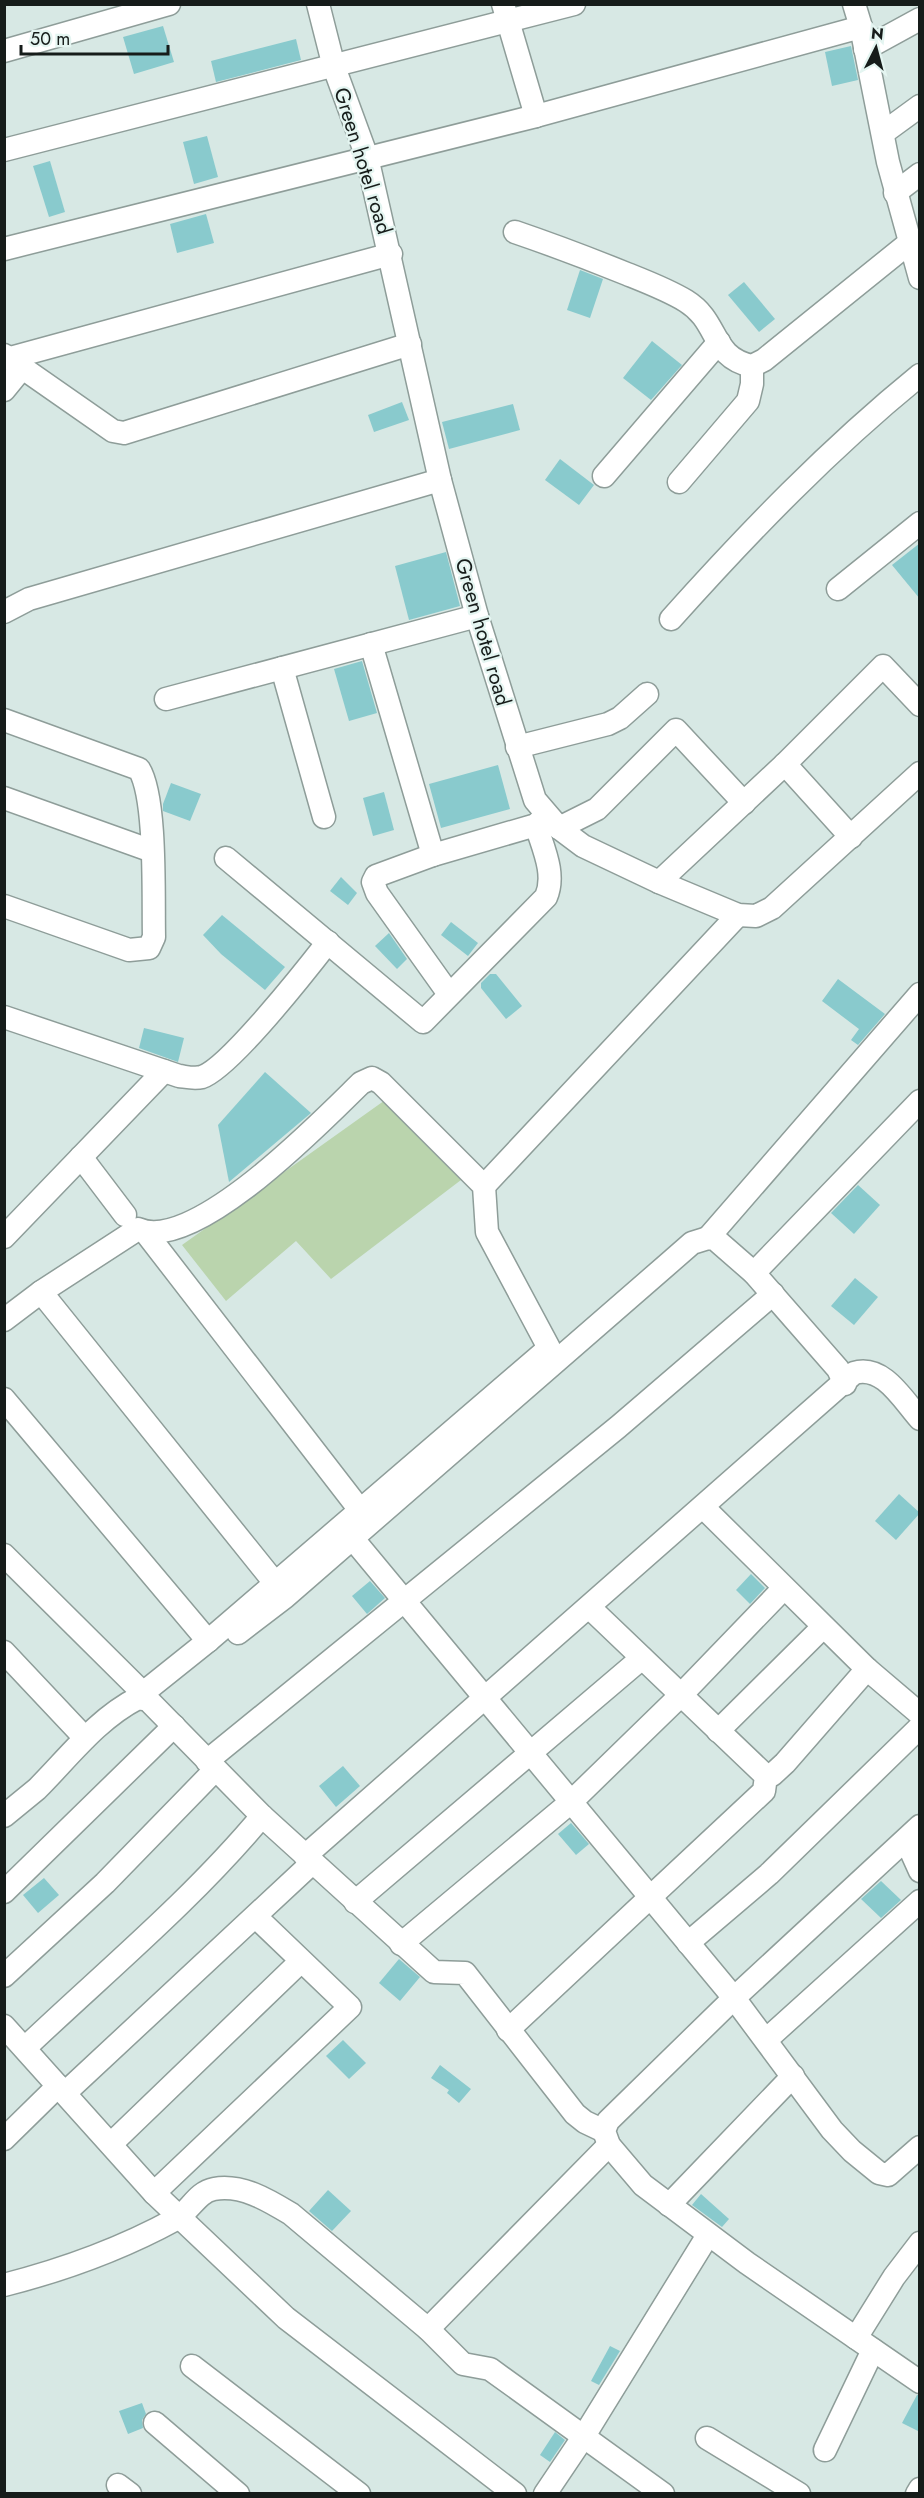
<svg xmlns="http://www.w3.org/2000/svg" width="924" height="2498" viewBox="0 0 924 2498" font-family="Jost,sans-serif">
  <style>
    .green { fill: #bad4ad }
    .building { fill: #89cacd }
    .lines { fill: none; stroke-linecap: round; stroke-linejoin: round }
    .street-casing { stroke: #8e9d99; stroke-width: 25 }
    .street { stroke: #fff; stroke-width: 22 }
    .labels { text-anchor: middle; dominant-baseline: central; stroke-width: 4.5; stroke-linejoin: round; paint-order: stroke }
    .street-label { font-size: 21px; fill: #161c1a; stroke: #e4f5f1 }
  </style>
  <rect width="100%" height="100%" fill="#d7e8e4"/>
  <!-- green -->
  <polygon class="green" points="388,1098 411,1130 461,1180 331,1279 296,1241 226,1301 182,1245"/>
  <!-- building -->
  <g class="building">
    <polygon points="163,26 174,62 134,74 123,37"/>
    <polygon points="296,39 301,60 216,82 211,61"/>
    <polygon points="851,46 858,80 832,86 825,52"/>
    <polygon points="207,136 218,177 194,184 183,142"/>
    <polygon points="50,161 65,212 49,217 33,166"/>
    <polygon points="206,214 214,243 177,253 170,224"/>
    <polygon points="580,270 603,279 590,318 567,310"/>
    <polygon points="744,282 775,319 759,332 728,295"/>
    <polygon points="652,341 682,365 651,400 623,378"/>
    <polygon points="402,402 409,420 374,432 368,415"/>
    <polygon points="513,404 520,430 449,449 442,422"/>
    <polygon points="560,459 594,485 579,505 545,480"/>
    <polygon points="920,543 920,599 892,565"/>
    <polygon points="446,552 460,606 409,620 395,566"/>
    <polygon points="362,661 377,713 349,721 334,669"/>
    <polygon points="498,765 510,809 441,828 429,784"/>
    <polygon points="171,783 201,794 190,821 163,811 163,804"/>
    <polygon points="384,792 394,830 373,836 363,798"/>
    <polygon points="341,877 357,893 348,905 330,891"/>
    <polygon points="222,915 285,967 265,990 221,954 203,935"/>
    <polygon points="451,922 478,943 468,956 441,935"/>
    <polygon points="389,933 407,959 397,969 375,946"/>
    <polygon points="490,974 496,974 522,1006 506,1019 481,988 481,983"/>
    <polygon points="838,979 885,1014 858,1045 851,1040 859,1029 822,1001"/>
    <polygon points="144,1028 184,1038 178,1062 139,1048"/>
    <polygon points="265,1072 311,1113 229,1182 218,1125"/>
    <polygon points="858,1185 880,1205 854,1234 831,1213"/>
    <polygon points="855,1278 878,1297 854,1325 831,1306"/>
    <polygon points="899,1494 920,1513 896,1540 875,1521"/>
    <polygon points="751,1574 765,1588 750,1604 736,1590"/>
    <polygon points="370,1581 385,1598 367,1614 352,1596"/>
    <polygon points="343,1766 360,1786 336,1807 319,1786"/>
    <polygon points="571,1823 589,1844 576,1855 558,1834"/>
    <polygon points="44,1878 59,1895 38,1913 23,1895"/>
    <polygon points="881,1881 901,1900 881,1918 861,1899"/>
    <polygon points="399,1959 420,1977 400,2001 379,1983"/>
    <polygon points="343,2040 366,2063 349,2079 326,2056"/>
    <polygon points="440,2065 471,2089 459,2103 447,2093 449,2090 431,2078"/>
    <polygon points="328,2190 351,2211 332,2231 309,2211"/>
    <polygon points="701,2194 729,2219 722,2227 692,2205"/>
    <polygon points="610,2346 620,2351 599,2385 591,2381"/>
    <polygon points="917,2395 920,2395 920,2432 902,2423"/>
    <polygon points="142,2403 146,2414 142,2420 143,2428 128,2434 119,2411"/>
    <polygon points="555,2432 565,2440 550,2462 540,2455"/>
  </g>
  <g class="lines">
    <defs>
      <g id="street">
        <polyline points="318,4 334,67 367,157 440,480 477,616 535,800 559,828 583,846 659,882 738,915 756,916 772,908 920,773"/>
        <polyline points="503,4 536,116"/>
        <polyline points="854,4 861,27 888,162 920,278"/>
        <polyline points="865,49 920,19"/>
        <polyline points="4,51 169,4"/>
        <polyline points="883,133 920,106"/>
        <polyline points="4,150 574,4"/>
        <polyline points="895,193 920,174"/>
        <path d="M515 232C553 245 590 259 627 274 647 282 668 290 686 301 720 322 710 357 752 366L764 360 909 243"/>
        <polyline points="4,249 536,116 861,27"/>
        <polyline points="4,355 113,431 124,433 410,344"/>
        <polyline points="10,358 391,254"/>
        <polyline points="4,390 22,368"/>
        <polyline points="604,476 719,342"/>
        <polyline points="679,482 748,401 752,384 752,366"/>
        <polyline points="838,589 920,523"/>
        <polyline points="4,612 29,599 440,480"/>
        <path d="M671 619C749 532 829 449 920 375"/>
        <polyline points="371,644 433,855"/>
        <polyline points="282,668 324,817"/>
        <polyline points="166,699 477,616"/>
        <path d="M4 720 139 769C157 798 153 900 154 937L149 948 129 950 4 906"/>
        <polyline points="517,747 608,724 620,718 647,694"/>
        <polyline points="785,764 851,837"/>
        <polyline points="4,798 152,851"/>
        <polyline points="559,828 597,809 676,730 744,803"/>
        <path d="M226 858 423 1022 546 897C556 874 543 848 536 825"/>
        <polyline points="659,882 785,764 883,666 920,705"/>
        <polyline points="449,994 377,893 373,882 376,876 433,855 536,825 546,815"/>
        <path d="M4 1017 179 1076C187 1077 194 1079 202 1077 229 1068 307 969 328 942"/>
        <polyline points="81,1157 125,1215"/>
        <polyline points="484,1186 738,915"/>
        <polyline points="146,1233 360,1510"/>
        <polyline points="4,1237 164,1071"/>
        <polyline points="708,1238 920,994"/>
        <polyline points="754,1273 920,1101"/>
        <polyline points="41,1292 275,1583"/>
        <path d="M4 1320 41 1292 138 1229C194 1254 322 1121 361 1083L372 1078 381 1083 484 1186 487 1232 549 1348 208 1641 143 1693 4 1555"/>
        <polyline points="4,1399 208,1641"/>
        <polyline points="703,1507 867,1669 920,1714"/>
        <polyline points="353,1539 734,1998 832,2130 852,2151 879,2173 888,2175 920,2147"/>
        <polyline points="238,1633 285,1597 668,1264 692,1243 708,1238 715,1239 754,1273 838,1369 845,1384"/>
        <polyline points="4,1652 85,1738"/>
        <polyline points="718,1731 823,1627"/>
        <polyline points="207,1761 618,1427 773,1294"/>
        <polyline points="766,1776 772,1775 785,1763 867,1669"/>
        <path d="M4 1816C15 1807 26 1798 37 1789 69 1757 97 1719 138 1698L148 1700 262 1816 434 1972 465 1973 575 2114 585 2122 604 2131"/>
        <polyline points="920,1826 734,1998 608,2121 604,2131 609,2145 643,2185 747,2263 920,2382"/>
        <polyline points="906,1840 920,1871"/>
        <path d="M305 1856 854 1373C883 1364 903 1400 920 1419"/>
        <polyline points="4,1892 174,1726"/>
        <polyline points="355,1902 642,1658"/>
        <polyline points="688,1943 769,1874 920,1727"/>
        <polyline points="401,1944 571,1802 681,1695 783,1589"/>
        <polyline points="4,1976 105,1883 215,1770"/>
        <polyline points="4,2026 154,2193 286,2318 515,2494"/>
        <polyline points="508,2030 764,1791 766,1776 589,1607"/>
        <polyline points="766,2040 920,1901"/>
        <path d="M25 2048C105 1972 191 1901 262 1816"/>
        <polyline points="65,2093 312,1863"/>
        <polyline points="4,2139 58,2086"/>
        <polyline points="111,2144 300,1962"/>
        <polyline points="154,2193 350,2007 256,1917"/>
        <polyline points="669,2205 793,2076"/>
        <path d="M4 2285C63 2270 123 2248 176 2219 190 2211 197 2192 214 2189 242 2184 268 2200 291 2214L428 2329 463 2364 490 2369 663 2494"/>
        <polyline points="428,2329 609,2145"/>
        <polyline points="856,2338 894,2277 920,2243"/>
        <polyline points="192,2366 359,2494"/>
        <polyline points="155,2423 238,2494"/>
        <polyline points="707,2438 799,2494"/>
        <polyline points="825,2450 873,2350"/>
        <polyline points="118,2485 130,2494"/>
        <polyline points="545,2494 584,2436 708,2235"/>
        <polyline points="917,2494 920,2489"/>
      </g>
    </defs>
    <!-- street casing -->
    <use href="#street" class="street-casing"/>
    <!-- street -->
    <use href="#street" class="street"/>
  </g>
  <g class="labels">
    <!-- street labels -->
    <g class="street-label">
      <text transform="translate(363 161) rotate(73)">Green hotel road</text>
      <text transform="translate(483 632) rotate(74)">Green hotel road</text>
    </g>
  </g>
  <!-- border -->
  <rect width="924" height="2498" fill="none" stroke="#161c1a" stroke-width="12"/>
  <!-- north arrow -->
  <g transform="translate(876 48) rotate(6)" stroke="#e4f5f1" stroke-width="4.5" paint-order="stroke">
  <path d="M0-4.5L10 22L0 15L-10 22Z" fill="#161c1a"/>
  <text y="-9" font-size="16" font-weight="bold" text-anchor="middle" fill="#161c1a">N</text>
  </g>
  <!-- scale -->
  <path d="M21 45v9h147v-9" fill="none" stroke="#161c1a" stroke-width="3"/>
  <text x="30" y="45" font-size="18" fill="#161c1a" stroke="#e4f5f1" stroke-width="4.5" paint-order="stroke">50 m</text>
</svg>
